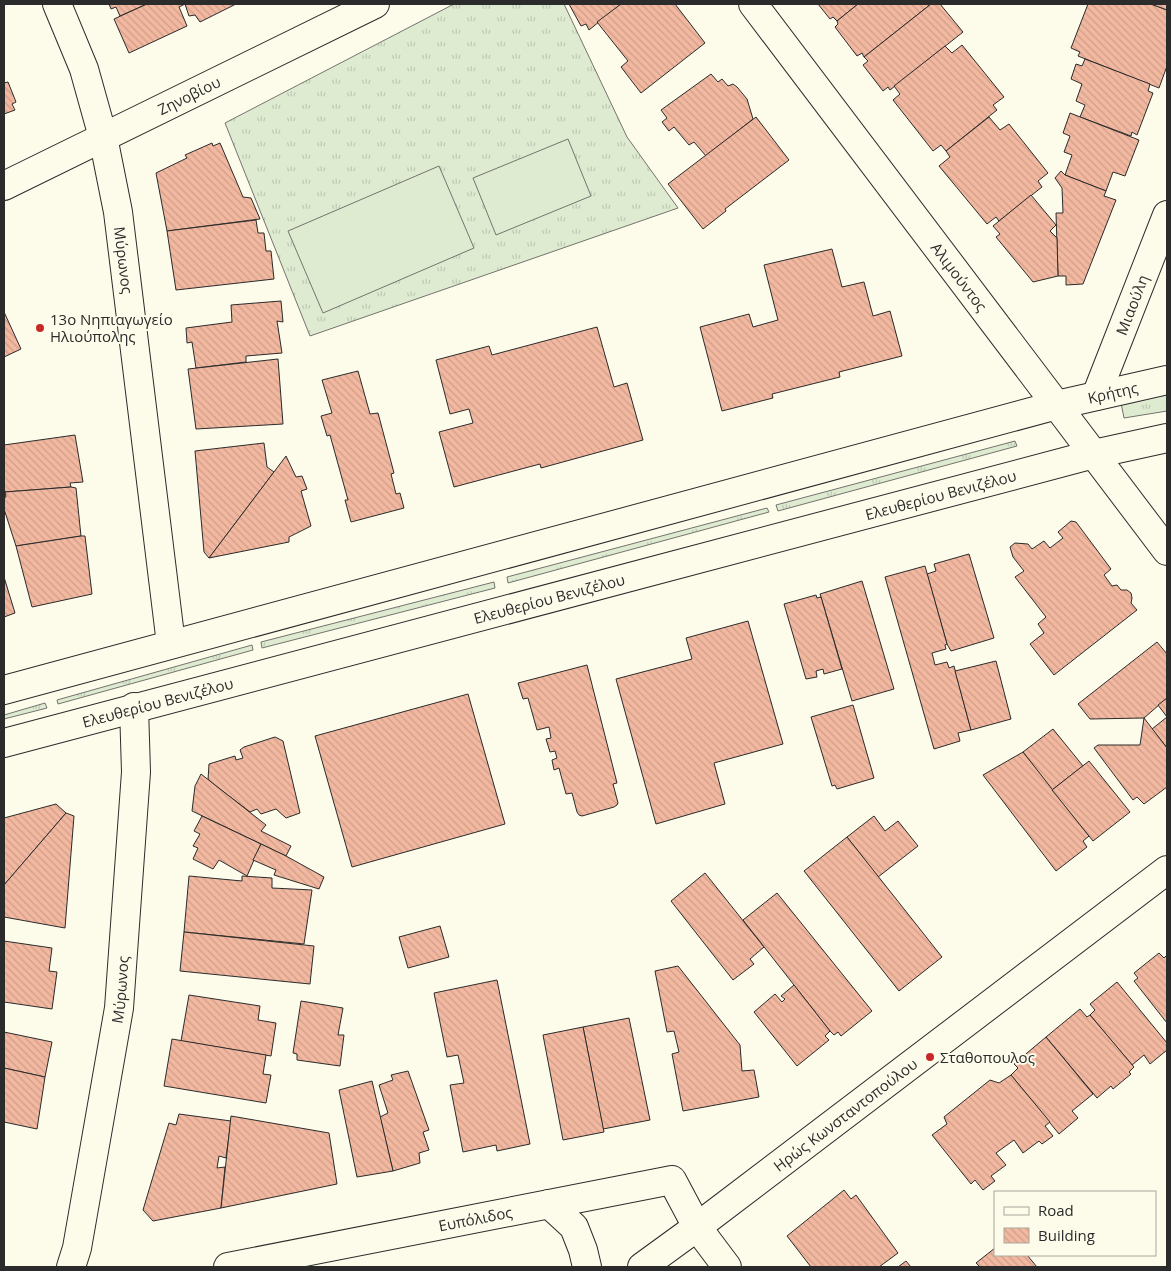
<svg xmlns="http://www.w3.org/2000/svg" width="1171" height="1271" viewBox="0 0 1171 1271" font-family="'Open Sans',sans-serif">
  <style>
    .grass { fill: url(#grass-tufts); stroke: #74746e }
    .garden { fill: #deebd1; stroke: #74746e }
    .building { fill: url(#building-back-hatch); stroke: #2b2b2b }
    .lines { fill: none; stroke-linecap: round; stroke-linejoin: round }
    .minor-casing { stroke: #2b2b2b; stroke-width: 30 }
    .minor { stroke: #fdfbea; stroke-width: 28 }
    .poi-dot { fill: #c62828; stroke: #fdfbea; stroke-width: 2 }
    .labels { text-anchor: middle; dominant-baseline: central; stroke-width: 4; stroke-linejoin: round; paint-order: stroke }
    .street-label { font-size: 15px; fill: #2b2b2b; stroke: #fdfbea }
    .poi-label { font-size: 15px; fill: #2b2b2b; stroke: #fdfbea; text-anchor: start }
  </style>
  <defs>
    <pattern id="grass-tufts" width="24" height="20" patternUnits="userSpaceOnUse" patternTransform="scale(1.25)"><rect width="24" height="20" fill="#deebd1"/><path d="M3 7l-1-3M5 7V3M7 7l1-3M15 17l-1-3M17 17v-4M19 17l1-3" fill="none" stroke="#bfcab4"/></pattern>
    <pattern id="building-back-hatch" width="6" height="6" patternUnits="userSpaceOnUse" patternTransform="scale(1.25)"><rect width="6" height="6" fill="#f2b8a0"/><path d="M-1 5l2 2M0 0l6 6M5-1l2 2" fill="none" stroke="#d09e8a"/></pattern>
  </defs>
  <rect width="100%" height="100%" fill="#fdfbea"/>
  <!-- grass -->
  <g class="grass">
    <polygon points="454,4 564,4 627,137 678,208 310,336 225,123"/>
    <polygon points="1167,394 1167,411 1124,418 1121,403"/>
    <polygon points="1015,441 1017,446 778,511 776,505"/>
    <polygon points="767,508 769,512 508,583 507,577"/>
    <polygon points="494,582 495,588 262,648 261,642"/>
    <polygon points="252,645 253,650 58,704 57,700"/>
    <polygon points="45,703 47,708 4,719 4,715"/>
  </g>
  <!-- garden -->
  <g class="garden">
    <polygon points="568,139 591,196 496,235 473,178"/>
    <polygon points="439,166 474,248 323,313 288,231"/>
  </g>
  <!-- building -->
  <g class="building">
    <polygon points="109,4 147,4 120,16 116,7 111,9"/>
    <polygon points="147,4 185,4 179,7 187,26 129,53 114,19"/>
    <polygon points="185,4 236,4 200,22 195,15 189,16"/>
    <polygon points="569,4 621,4 589,30 586,24 581,26"/>
    <polygon points="621,4 675,4 705,43 641,93 621,67 628,61 597,22"/>
    <polygon points="818,4 858,4 837,21 833,17 830,19"/>
    <polygon points="858,4 931,4 864,57 862,53 857,56 835,27 838,24 837,21"/>
    <polygon points="931,4 940,4 963,32 890,90 888,87 883,91 863,65 868,61 864,57"/>
    <polygon points="1088,4 1151,4 1167,10 1167,66 1159,88 1078,56 1080,52 1071,48"/>
    <polygon points="1151,4 1167,4 1167,10"/>
    <polygon points="962,45 1004,97 993,105 997,110 946,151 941,145 933,151 893,100 900,94 894,86 945,46 952,53"/>
    <polygon points="1085,59 1150,84 1148,91 1153,93 1137,135 1132,132 1131,136 1080,117 1085,105 1076,101 1082,84 1071,79 1076,64 1082,66"/>
    <polygon points="711,74 718,82 722,79 728,86 733,84 737,87 747,99 753,119 706,156 694,142 689,145 674,127 669,131 662,122 667,118 661,110"/>
    <polygon points="8,82 16,102 12,104 15,110 4,114 4,83"/>
    <polygon points="1070,113 1139,140 1125,176 1113,172 1106,191 1065,175 1072,155 1064,152 1070,136 1063,133"/>
    <polygon points="756,117 789,160 725,209 726,211 703,229 668,184"/>
    <polygon points="989,117 1000,130 1009,124 1048,173 1038,181 1042,187 999,221 996,217 987,224 939,166 950,157 946,151"/>
    <polygon points="212,143 213,146 220,143 243,197 251,198 260,219 167,231 156,173 187,158 185,155"/>
    <polygon points="1061,171 1065,175 1106,191 1104,196 1116,200 1083,284 1066,285 1066,276 1058,276 1056,213 1063,213 1062,188 1055,178"/>
    <polygon points="1031,195 1056,225 1050,231 1057,238 1058,276 1033,282 996,237 1000,234 993,226"/>
    <polygon points="256,220 258,233 264,233 266,251 271,251 274,279 176,290 167,231"/>
    <polygon points="832,249 842,287 864,282 873,316 890,311 902,356 839,372 840,377 772,394 773,398 722,411 700,327 749,314 753,327 778,320 764,265"/>
    <polygon points="281,301 283,322 277,321 282,353 246,356 246,362 196,368 192,342 187,343 186,328 232,322 231,305"/>
    <polygon points="4,312 21,349 4,357"/>
    <polygon points="597,327 614,387 627,383 643,440 541,468 540,464 454,487 439,432 473,423 469,409 450,414 436,360 489,346 492,355"/>
    <polygon points="278,359 283,424 196,429 188,369"/>
    <polygon points="358,371 370,414 378,413 394,473 391,474 396,494 400,493 404,508 351,522 345,500 348,500 330,435 327,436 321,416 332,413 322,380"/>
    <polygon points="75,435 83,482 70,483 71,487 5,492 4,488 4,445"/>
    <polygon points="264,443 267,467 274,472 209,558 204,552 195,451"/>
    <polygon points="286,456 296,477 302,476 307,489 301,491 311,526 289,537 289,542 209,558"/>
    <polygon points="71,487 76,488 81,536 16,546 4,509 4,498 6,497 5,492"/>
    <polygon points="1071,521 1076,522 1111,569 1104,575 1112,586 1117,585 1121,590 1127,590 1131,593 1132,598 1131,603 1137,610 1054,675 1030,644 1044,633 1038,624 1046,617 1015,577 1024,571 1013,557 1010,547 1015,543 1028,544 1032,549 1044,541 1050,548 1063,538 1058,532"/>
    <polygon points="81,536 85,536 92,594 32,607 16,546"/>
    <polygon points="969,554 994,638 951,651 947,644 927,574 936,571 934,564"/>
    <polygon points="925,566 947,644 945,645 946,649 932,653 935,665 947,662 949,668 954,666 971,730 958,733 960,741 934,749 885,577"/>
    <polygon points="4,577 15,613 4,617"/>
    <polygon points="862,581 894,689 852,701 820,594"/>
    <polygon points="816,595 817,598 821,597 842,669 824,674 823,669 816,671 817,677 806,679 784,604"/>
    <polygon points="748,621 783,744 714,763 725,804 656,824 616,679 692,659 686,638"/>
    <polygon points="1157,642 1167,654 1167,698 1144,718 1090,719 1078,704"/>
    <polygon points="996,661 1011,719 971,730 955,671"/>
    <polygon points="587,665 617,783 613,784 618,803 617,805 614,807 582,816 579,815 577,812 572,793 566,794 559,768 554,770 552,760 557,758 555,751 550,752 546,739 551,738 549,727 537,730 528,698 523,699 518,683"/>
    <polygon points="468,694 505,824 352,867 315,736"/>
    <polygon points="1167,698 1167,748 1152,729 1167,717 1158,705"/>
    <polygon points="853,705 874,778 837,789 835,785 832,786 811,717"/>
    <polygon points="1144,718 1167,748 1167,787 1144,804 1137,797 1133,800 1094,748 1098,745 1140,745"/>
    <polygon points="1053,729 1083,766 1052,790 1023,752"/>
    <polygon points="275,737 283,741 300,813 286,818 276,809 261,814 257,809 250,812 208,780 209,764 235,756 236,760 243,758 240,750 244,747"/>
    <polygon points="1023,752 1089,836 1083,841 1087,847 1056,871 983,775"/>
    <polygon points="1089,761 1130,812 1093,841 1052,790"/>
    <polygon points="201,774 266,825 261,831 291,846 286,856 192,811 195,786"/>
    <polygon points="56,804 66,813 4,885 4,818"/>
    <polygon points="66,813 74,816 65,928 4,917 4,885"/>
    <polygon points="202,816 261,844 247,876 219,860 213,869 193,859 198,848 193,846 200,834 194,831"/>
    <polygon points="874,816 885,831 898,821 918,846 878,877 847,837"/>
    <polygon points="847,837 942,957 899,991 804,871"/>
    <polygon points="261,844 286,856 324,877 319,889 274,875 276,870 253,860"/>
    <polygon points="705,873 764,947 750,959 754,964 733,980 671,901"/>
    <polygon points="189,876 242,881 242,876 272,878 272,888 312,890 304,944 184,932"/>
    <polygon points="777,893 872,1011 841,1036 838,1032 834,1035 830,1031 743,920"/>
    <polygon points="440,926 449,957 408,968 399,937"/>
    <polygon points="184,932 314,946 310,984 180,971"/>
    <polygon points="4,941 52,948 49,971 57,972 52,1009 4,1002"/>
    <polygon points="1159,953 1164,958 1167,955 1167,1023 1134,981 1138,978 1134,973"/>
    <polygon points="678,966 740,1045 742,1071 754,1070 759,1097 683,1111 672,1054 679,1052 674,1031 667,1032 655,971"/>
    <polygon points="497,980 530,1144 497,1151 496,1145 463,1152 450,1085 464,1083 458,1055 447,1057 434,993"/>
    <polygon points="1117,982 1167,1043 1167,1050 1150,1064 1144,1055 1132,1065 1090,1015 1095,1010 1090,1004"/>
    <polygon points="794,985 830,1031 825,1036 829,1040 797,1066 754,1012 775,994 782,1002 785,999 781,996"/>
    <polygon points="189,995 260,1006 258,1020 276,1023 271,1056 181,1041"/>
    <polygon points="301,1001 343,1008 338,1035 344,1035 340,1066 297,1060 297,1054 293,1053"/>
    <polygon points="1080,1009 1087,1017 1090,1015 1134,1067 1129,1072 1131,1074 1113,1089 1111,1086 1097,1098 1046,1037"/>
    <polygon points="629,1018 650,1120 603,1129 583,1027"/>
    <polygon points="583,1027 604,1132 563,1140 543,1035"/>
    <polygon points="4,1032 52,1042 45,1077 4,1068"/>
    <polygon points="1046,1037 1093,1094 1072,1111 1078,1118 1059,1134 1011,1075 1018,1068 1014,1064"/>
    <polygon points="172,1039 266,1055 263,1074 271,1075 266,1103 164,1086"/>
    <polygon points="4,1068 45,1077 37,1129 4,1122"/>
    <polygon points="408,1071 429,1130 423,1132 429,1150 419,1153 420,1163 393,1171 380,1117 388,1113 379,1085 393,1080 391,1075"/>
    <polygon points="1011,1075 1050,1122 1045,1126 1053,1136 1042,1144 1039,1141 1023,1153 1014,1140 996,1153 1006,1165 991,1176 995,1181 983,1190 975,1180 971,1184 932,1135 947,1124 944,1117 990,1080 999,1083"/>
    <polygon points="372,1081 393,1171 357,1177 339,1090"/>
    <polygon points="179,1114 231,1121 226,1158 219,1156 217,1168 225,1167 221,1208 153,1221 143,1210 169,1123 176,1125"/>
    <polygon points="231,1116 329,1133 337,1184 221,1208"/>
    <polygon points="844,1190 851,1199 856,1195 898,1253 879,1267 811,1267 787,1236"/>
    <polygon points="995,1248 995,1255 1027,1255 1037,1267 980,1267 976,1263"/>
    <polygon points="906,1261 911,1267 898,1267"/>
  </g>
  <g class="lines">
    <defs>
      <g id="minor">
        <path id="s1" d="M57 4 84 69 103 137 118 212 171 644"/>
        <path id="s2" d="M753 4 1167 551"/>
        <path id="s3" d="M4 186 375 4"/>
        <path id="s4" d="M1096 396 1167 215"/>
        <path id="s5" d="M4 690 1057 405 1167 380"/>
        <path id="s6" d="M4 743 1094 454 1167 438"/>
        <polyline points="549,1204 574,1227 583,1250 587,1267"/>
        <path id="s7" d="M71 1267 77 1248 119 1008 136 772 134 707"/>
        <path id="s8" d="M228 1267 672 1180 697 1227 727 1267"/>
        <path id="s9" d="M642 1267 697 1227 1167 870"/>
      </g>
    </defs>
    <!-- minor casing -->
    <use href="#minor" class="minor-casing"/>
    <!-- minor -->
    <use href="#minor" class="minor"/>
  </g>
  <!-- markers -->
  <g class="poi-dot">
    <circle cx="40" cy="328" r="5"/>
    <circle cx="930" cy="1057" r="5"/>
  </g>
  <g class="labels">
    <!-- street labels -->
    <g class="street-label">
      <text stroke="none"><textPath href="#s3" startOffset="206">Ζηνοβίου</textPath></text>
      <text stroke="none"><textPath href="#s1" startOffset="266">Μύρωνος</textPath></text>
      <text stroke="none"><textPath href="#s2" startOffset="342">Αλιμούντος</textPath></text>
      <text stroke="none"><textPath href="#s4" startOffset="98">Μιαούλη</textPath></text>
      <text stroke="none"><textPath href="#s5" startOffset="1148">Κρήτης</textPath></text>
      <text stroke="none"><textPath href="#s6" startOffset="969">Ελευθερίου Βενιζέλου</textPath></text>
      <text stroke="none"><textPath href="#s6" startOffset="564">Ελευθερίου Βενιζέλου</textPath></text>
      <text stroke="none"><textPath href="#s6" startOffset="159">Ελευθερίου Βενιζέλου</textPath></text>
      <text stroke="none"><textPath href="#s7" startOffset="282">Μύρωνος</textPath></text>
      <text stroke="none"><textPath href="#s9" startOffset="254">Ηρώς Κωνσταντοπούλου</textPath></text>
      <text stroke="none"><textPath href="#s8" startOffset="252">Ευπόλιδος</textPath></text>
    </g>
    <!-- poi labels -->
    <g class="poi-label">
      <text x="50" y="319">13ο Νηπιαγωγείο<tspan x="50" dy="17">Ηλιούπολης</tspan></text>
      <text x="940" y="1057">Σταθοπουλος</text>
    </g>
  </g>
  <!-- border -->
  <rect width="1171" height="1271" fill="none" stroke="#2b2b2b" stroke-width="10"/>
  <!-- legend -->
  <rect x="994" y="1191" width="162" height="65" fill="#fdfbea" stroke="#a9a89e"/>
  <rect x="1004" y="1207" width="25" height="8" fill="#fdfbea" stroke="#a9a89e"/>
  <text x="1038" y="1216" font-size="15" fill="#2b2b2b">Road</text>
  <rect x="1004" y="1228" width="25" height="15" fill="url(#building-back-hatch)" stroke="#a9a89e"/>
  <text x="1038" y="1241" font-size="15" fill="#2b2b2b">Building</text>
</svg>
